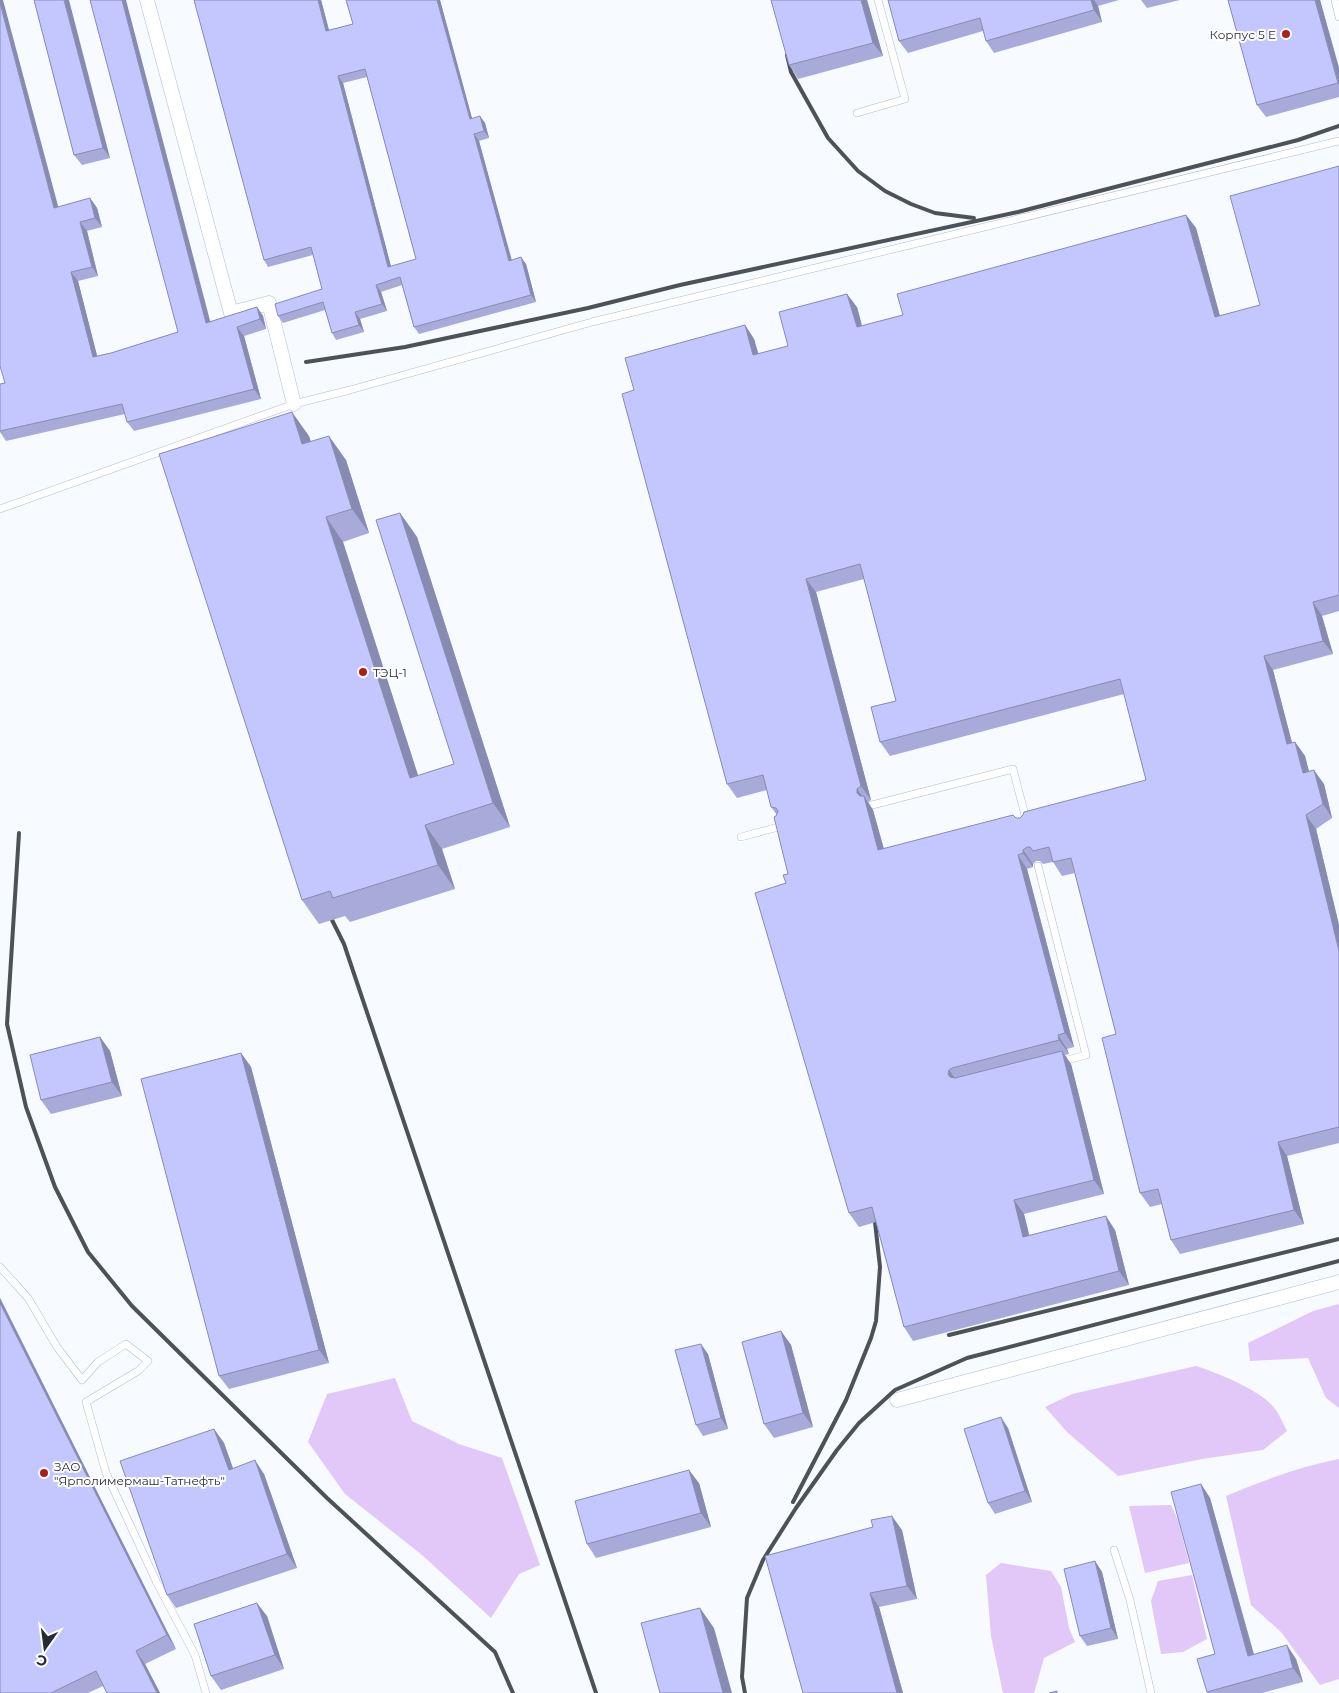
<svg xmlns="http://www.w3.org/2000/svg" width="1339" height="1693" viewBox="0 0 1339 1693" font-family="Montserrat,sans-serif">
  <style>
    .green { fill: #e1c8f8 }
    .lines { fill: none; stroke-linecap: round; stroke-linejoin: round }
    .service-casing { stroke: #aebdcf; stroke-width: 8 }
    .minor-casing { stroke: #aebdcf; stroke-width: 15 }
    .service { stroke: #fff; stroke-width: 7 }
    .minor { stroke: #fff; stroke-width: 14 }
    .rail { stroke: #4d5259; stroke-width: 4 }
    .wall { fill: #a8abda; fill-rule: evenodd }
    .shaded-wall { fill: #888bb1 }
    .building { fill: #c3c7fd; stroke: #888bb1; fill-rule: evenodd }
    .poi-dot { fill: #ae1d17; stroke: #fff; stroke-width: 2 }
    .labels { text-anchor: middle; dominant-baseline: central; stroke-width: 4; stroke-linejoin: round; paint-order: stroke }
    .poi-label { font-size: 12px; fill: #252b32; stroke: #fff; text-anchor: start }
  </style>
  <rect width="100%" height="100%" fill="#f7fafe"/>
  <!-- green -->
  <g class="green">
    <polygon points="1339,1304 1339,1408 1326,1398 1308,1358 1250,1361 1248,1343 1313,1311"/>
    <path d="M1196 1366C1218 1373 1263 1391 1276 1410 1280 1416 1283 1424 1287 1431L1263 1450 1202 1459 1118 1476 1067 1432 1045 1407 1072 1394Z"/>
    <polygon points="395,1378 412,1421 459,1444 502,1458 540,1565 519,1574 491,1618 422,1555 345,1494 308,1442 327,1394"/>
    <path d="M1339 1459V1679L1320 1685 1281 1632 1251 1605 1226 1496C1264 1480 1299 1467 1339 1459Z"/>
    <polygon points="1171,1505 1178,1520 1189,1563 1145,1573 1129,1506"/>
    <polygon points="1001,1563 1051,1571 1061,1587 1069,1628 1075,1642 1044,1658 1034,1693 1003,1693 991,1636 986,1575"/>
    <polygon points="1192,1575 1207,1639 1183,1652 1161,1654 1151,1601 1158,1581"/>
  </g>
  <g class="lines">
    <defs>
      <g id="service">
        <polyline points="1335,0 1339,17"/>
        <polyline points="857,113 905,99 878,0"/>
        <polyline points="0,509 294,404 350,390 592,322 1339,141"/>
        <polyline points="872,805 1013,769 1026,819"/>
        <polyline points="741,837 782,826"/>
        <polyline points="1038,866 1086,1055 1060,1062"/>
        <polyline points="0,1267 28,1298 57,1347 82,1380 98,1362 126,1344 148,1361 138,1371 86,1402 106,1473 157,1583 195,1655 206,1693"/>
        <polyline points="1114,1550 1130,1600 1151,1693"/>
      </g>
      <g id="minor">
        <polyline points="147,0 231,313 269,303 294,404"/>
        <polyline points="897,1400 1339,1282"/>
      </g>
    </defs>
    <!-- service casing -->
    <use href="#service" class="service-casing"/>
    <!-- minor casing -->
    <use href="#minor" class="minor-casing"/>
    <!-- service -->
    <use href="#service" class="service"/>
    <!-- minor -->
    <use href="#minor" class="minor"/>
    <!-- rail -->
    <g class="rail">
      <polyline points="787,55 791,72 828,138 858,171 885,191 911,204 935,213 974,218"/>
      <polyline points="306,362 405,347 588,308 680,285 1018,212 1298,140 1339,126"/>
      <polyline points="19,833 7,1024 26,1107 55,1187 88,1252 132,1306 327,1498 495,1652 513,1693"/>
      <polyline points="328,907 332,920 344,944 596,1693"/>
      <polyline points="949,1335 1339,1239"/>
      <polyline points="793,1502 846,1400 871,1338 876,1321 880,1267 875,1222"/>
      <polyline points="745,1693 742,1677 747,1598 763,1560 796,1508 837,1450 859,1423 895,1390 967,1358 1339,1261"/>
    </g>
  </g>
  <!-- wall -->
  <g class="wall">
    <polygon points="34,0 110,158 82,165 74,155"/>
    <path d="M194 0H321L329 30 353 24 346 0H440L472 118 485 123 489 138 479 141 511 260 526 264 536 302 419 334 414 327 402 285 381 292 387 311 360 319 364 332 336 340 332 333 325 310 283 323 278 316 322 289 313 255 268 267 264 260ZM367 77 416 259 391 267 343 83Z"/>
    <polygon points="867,0 883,56 798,79 789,65"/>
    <polygon points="888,0 1119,0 1098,6 1102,22 994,53 986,41 983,31 908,53 899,41"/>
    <polygon points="1141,0 1180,0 1147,8"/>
    <polygon points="1228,0 1320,0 1339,68 1339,97 1266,117 1257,105"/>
    <path d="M1339 166V611L1322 616 1333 654 1273 670 1292 743 1295 742 1305 756 1309 772 1324 784 1332 818 1316 829 1339 925V1143L1287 1156 1304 1224 1180 1254 1171 1240 1162 1204 1150 1207 1140 1193 1116 1034 1075 873 1062 876 1053 862 1043 864 1040 861H1036L1033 864V867L1027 869 1074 1047 1067 1049 1069 1054 1065 1055 1071 1064 1104 1194 1024 1214 1029 1235 1115 1230 1129 1285 913 1341 904 1327 876 1222 859 1227 849 1213 786 883 788 874 777 815 771 807 767 790 737 798 727 784 634 390 745 325 754 339 758 354 788 346 857 307 862 326 903 315 1186 215 1196 228 1220 316 1260 305ZM864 579 896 701 880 742 890 756 1124 694 1146 780 1020 818H1016L884 849 873 810 868 802 871 800 816 592Z"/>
    <polygon points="90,198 97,208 102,227 87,231 98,276 78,281 97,356 111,353 257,307 263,316 266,329 244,336 261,399 134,431 127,422 125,414 6,441 0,432 0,384 5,383 58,207"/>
    <polygon points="309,436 311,442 346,460 369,533 343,542 418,776 454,764 400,513 417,537 510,827 442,849 455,889 350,922 345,916 319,924 302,900"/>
    <polygon points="100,1037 110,1051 122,1096 51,1114 41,1100"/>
    <polygon points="241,1053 251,1067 329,1363 229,1389 219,1376"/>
    <polygon points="0,1298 176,1649 145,1664 160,1693 107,1693 103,1686 88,1693 0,1693"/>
    <polygon points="781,1331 791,1345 813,1427 774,1438 764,1424"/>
    <polygon points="708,1354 728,1429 703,1436 696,1425"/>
    <polygon points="1008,1428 1032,1502 995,1514 988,1503"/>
    <polygon points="214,1429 224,1443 233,1468 264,1474 297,1568 176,1608 167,1595"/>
    <polygon points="699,1483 711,1527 596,1558 587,1544"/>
    <polygon points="1201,1484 1210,1498 1254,1654 1296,1659 1303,1682 1262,1693 1207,1693 1207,1692 1215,1654"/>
    <polygon points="902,1530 917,1599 879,1607 903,1693 803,1693"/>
    <polygon points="1095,1561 1102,1572 1118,1639 1087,1646 1080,1636"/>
    <polygon points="267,1616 284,1669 221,1690 211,1676"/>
  </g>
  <!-- shaded-wall -->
  <g class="shaded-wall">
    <polygon points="0,0 3,0 61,217 54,208 0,3"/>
    <polygon points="64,0 69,0 110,158 103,148"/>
    <polygon points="122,0 126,0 213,332 206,323"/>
    <polygon points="318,0 321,0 331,38 326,31"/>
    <polygon points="437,0 440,0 474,126 470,119"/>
    <polygon points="861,0 867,0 883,56 873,43"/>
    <polygon points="1091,0 1094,0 1098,6 1102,22 1094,10"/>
    <polygon points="1315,0 1320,0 1339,68 1339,85"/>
    <polygon points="338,76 343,83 393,274 388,267"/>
    <polygon points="480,116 485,123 489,138 484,131"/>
    <polygon points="474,134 479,141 514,268 509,261"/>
    <polygon points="90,198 97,208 102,227 95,218"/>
    <polygon points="1186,215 1196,228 1224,331 1215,317"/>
    <polygon points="80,222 87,231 98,276 92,267"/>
    <polygon points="521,257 526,264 536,302 531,295"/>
    <polygon points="71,272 78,281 100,367 93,357"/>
    <polygon points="376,285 381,292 387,311 382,304"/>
    <polygon points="847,294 857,307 866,341 857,327"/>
    <polygon points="257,307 263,316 266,329 260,319"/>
    <polygon points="355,312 360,319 364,332 359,325"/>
    <polygon points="745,325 754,339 763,369 753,355"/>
    <polygon points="237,327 244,336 261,399 254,389"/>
    <polygon points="292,412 309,436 319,469 302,444"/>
    <polygon points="329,436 346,460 369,533 352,509"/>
    <polygon points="400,513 417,537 510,827 493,803"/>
    <polygon points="326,517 343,542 427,803 410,778"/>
    <polygon points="806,579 816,592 871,800 861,786"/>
    <polygon points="1313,602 1322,616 1333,654 1323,641"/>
    <polygon points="1264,656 1273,670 1296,758 1287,744"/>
    <polygon points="1295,742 1305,756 1313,787 1303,773"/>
    <polygon points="1314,770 1324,784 1332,818 1323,804"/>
    <polygon points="857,789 865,800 864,796 873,810 888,864 878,850 857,793"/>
    <polygon points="1306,815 1316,829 1339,925 1339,951"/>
    <polygon points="425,825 442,849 455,889 438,865"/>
    <polygon points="1023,850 1033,864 1033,867 1023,853"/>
    <polygon points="1018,855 1027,869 1074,1047 1065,1033"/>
    <polygon points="1058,1035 1067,1049 1069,1054 1059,1040"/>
    <polygon points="100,1037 110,1051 122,1096 112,1082"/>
    <polygon points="1062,1051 1071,1064 1104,1194 1094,1180"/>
    <polygon points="241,1053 251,1067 329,1363 319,1350"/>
    <polygon points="949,1070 959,1084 960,1091 948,1074"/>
    <polygon points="1278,1142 1287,1156 1304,1224 1294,1210"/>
    <polygon points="1014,1200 1024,1214 1033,1250 1023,1237"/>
    <polygon points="1106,1216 1115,1230 1129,1285 1119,1271"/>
    <polygon points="0,1298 176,1649 167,1635 0,1303"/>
    <polygon points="781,1331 791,1345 813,1427 803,1413"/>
    <polygon points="701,1344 708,1354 728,1429 721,1418"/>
    <polygon points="1001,1417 1008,1428 1032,1502 1025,1491"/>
    <polygon points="214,1429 224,1443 238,1483 229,1470"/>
    <polygon points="255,1460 264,1474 297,1568 287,1554"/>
    <polygon points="689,1470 699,1483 711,1527 701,1513"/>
    <polygon points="1201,1484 1210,1498 1258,1670 1248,1656"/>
    <polygon points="892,1516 902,1530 917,1599 907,1586"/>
    <polygon points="1095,1561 1102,1572 1118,1639 1111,1628"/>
    <polygon points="870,1593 879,1607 903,1693 897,1693"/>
    <polygon points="257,1603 267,1616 284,1669 275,1655"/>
    <polygon points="700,1608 714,1628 732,1693 723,1693"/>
    <polygon points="1287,1645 1296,1659 1303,1682 1293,1668"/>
    <polygon points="136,1651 145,1664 160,1693 157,1693"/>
  </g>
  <!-- building -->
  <g class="building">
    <polygon points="34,0 64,0 103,148 74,155"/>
    <polygon points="90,0 122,0 206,323 257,307 260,319 237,327 254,389 127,422 122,404 0,431 0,384 5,383 0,366 0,3 54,208 90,198 95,218 80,222 92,267 71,272 93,357 111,353 178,332"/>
    <path d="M194 0H318L326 31 353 24 346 0H437L470 119 480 116 484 131 474 134 509 261 521 257 531 295 414 327 400 277 376 285 382 304 355 312 359 325 332 333 323 302 278 316 275 304 322 289 311 247 264 260ZM365 69 416 259 388 267 338 76Z"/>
    <polygon points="771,0 861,0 873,43 789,65"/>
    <polygon points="888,0 1091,0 1094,10 986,41 980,18 899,41"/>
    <polygon points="1228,0 1315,0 1338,83 1257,105"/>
    <path d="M1339 166V595L1313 602 1323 641 1264 656 1287 744 1295 742 1303 773 1314 770 1323 804 1306 815 1339 951V1127L1278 1142 1294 1210 1171 1240 1158 1189 1140 1193 1102 1038 1116 1034 1071 858 1053 862 1049 847 1033 851 1030 847H1027L1023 850V853L1018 855 1065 1033 1058 1035 1059 1040 952 1068 949 1070 948 1074 950 1077 955 1078 1062 1051 1094 1180 1014 1200 1023 1237 1106 1216 1119 1271 904 1327 872 1207 849 1213 755 893 786 883 783 875 788 874 774 817 776 816 778 811 776 808 771 807 763 775 727 784 622 394 634 390 625 358 745 325 753 355 788 346 779 312 847 294 857 327 903 315 897 294 1186 215 1215 317 1260 305 1230 196ZM860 564 896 701 871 707 880 742 1120 679 1146 780 1024 812 1023 815 1020 818H1016L1013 815 878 850 864 796H860L857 793V789L861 786 806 579Z"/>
    <polygon points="292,412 302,444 329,436 352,509 326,517 410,778 454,764 376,520 400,513 493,803 425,825 438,865 333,898 330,891 302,900 159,454"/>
    <polygon points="100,1037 112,1082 41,1100 30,1055"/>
    <polygon points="241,1053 319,1350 219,1376 141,1079"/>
    <polygon points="0,1303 167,1635 136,1651 157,1693 107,1693 96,1671 51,1693 0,1693"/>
    <polygon points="781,1331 803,1413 764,1424 742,1342"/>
    <polygon points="701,1344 721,1418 696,1425 675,1350"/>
    <polygon points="1001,1417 1025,1491 988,1503 964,1429"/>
    <polygon points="214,1429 229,1470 255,1460 287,1554 167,1595 120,1461"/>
    <polygon points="689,1470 701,1513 587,1544 575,1501"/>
    <polygon points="1201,1484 1248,1656 1287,1645 1293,1668 1207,1692 1197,1659 1215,1654 1171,1492"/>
    <polygon points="892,1516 907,1586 870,1593 897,1693 803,1693 765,1556 873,1527 871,1520"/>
    <polygon points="1095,1561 1111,1628 1080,1636 1064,1569"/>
    <polygon points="257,1603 275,1655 211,1676 194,1624"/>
    <polygon points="700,1608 723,1693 660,1693 641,1623"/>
    <polygon points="1057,1691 1057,1693 1049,1693"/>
  </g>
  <!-- markers -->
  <g class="poi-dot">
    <circle cx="1286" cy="34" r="5"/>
    <circle cx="363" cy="672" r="5"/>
    <circle cx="44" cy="1473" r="5"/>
  </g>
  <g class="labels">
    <!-- poi labels -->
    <g class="poi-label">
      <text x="1276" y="34" text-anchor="end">Корпус 5 E</text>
      <text x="373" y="672">ТЭЦ-1</text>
      <text x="54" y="1466">ЗАО<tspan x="54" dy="14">"Ярполимермаш-Татнефть"</tspan></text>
    </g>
  </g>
  <!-- north arrow -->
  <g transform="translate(45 1648) rotate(194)" stroke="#ffffff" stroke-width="4" paint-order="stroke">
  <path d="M0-4L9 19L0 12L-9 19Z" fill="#252b32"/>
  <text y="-8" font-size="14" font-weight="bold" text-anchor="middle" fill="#252b32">С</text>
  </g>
</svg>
